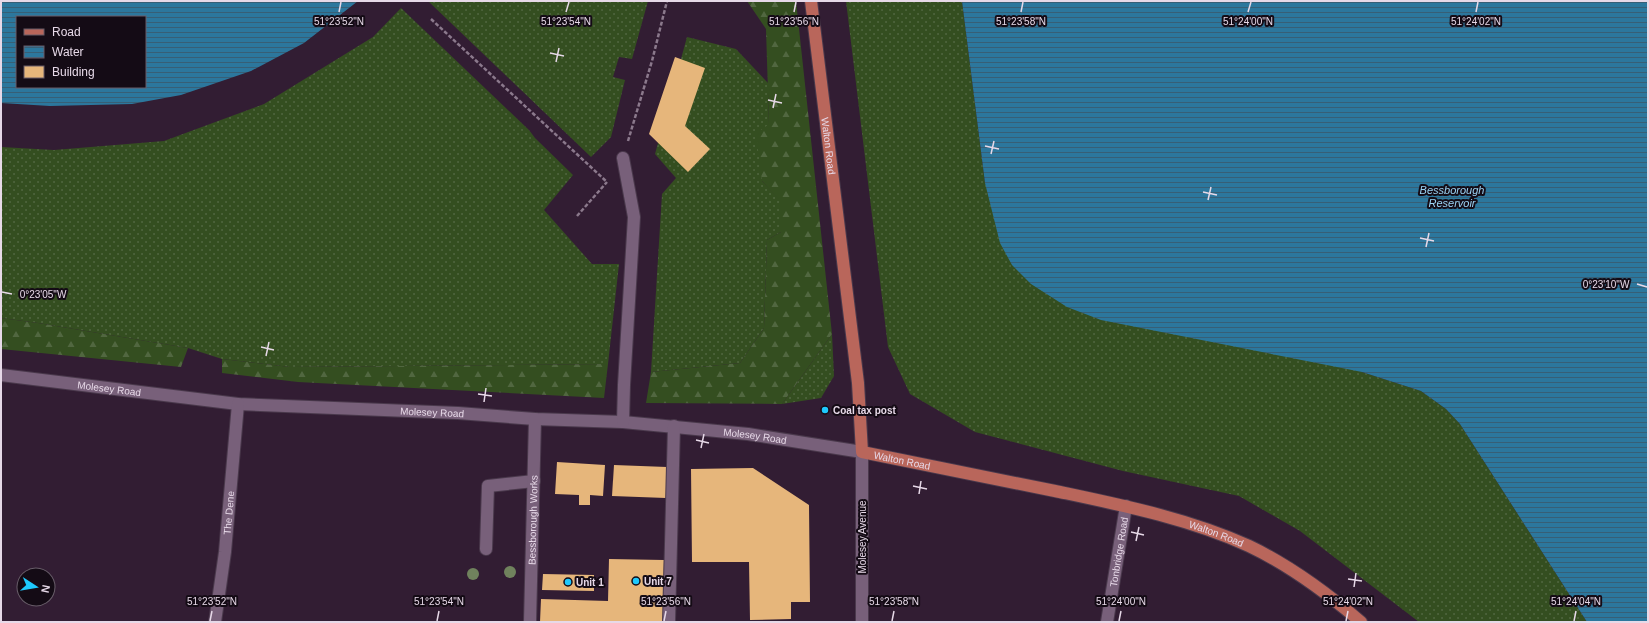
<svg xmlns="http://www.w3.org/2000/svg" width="1649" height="623" viewBox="0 0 1649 623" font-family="Arial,sans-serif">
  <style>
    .grass { fill: url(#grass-dots) }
    .forest { fill: url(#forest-firs) }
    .water { fill: url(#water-rules); fill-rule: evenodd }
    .building { fill: #e6b67b }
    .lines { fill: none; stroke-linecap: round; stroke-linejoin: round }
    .minor-casing { stroke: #4a394c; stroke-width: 14 }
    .major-casing { stroke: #4a394c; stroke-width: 14 }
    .path { stroke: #8b798c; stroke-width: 2.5; stroke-dasharray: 4 2; stroke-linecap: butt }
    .minor { stroke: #78607a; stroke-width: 12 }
    .major { stroke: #b9665b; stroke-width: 12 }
    .tree { fill: #70825d }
    .ticks { fill: none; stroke: #e7d9e8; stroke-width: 1.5 }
    .poi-dot { fill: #1ec9fd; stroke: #140b15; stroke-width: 1.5 }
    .labels { text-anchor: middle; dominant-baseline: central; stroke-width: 4; stroke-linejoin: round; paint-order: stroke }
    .street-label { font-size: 10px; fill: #e7d9e8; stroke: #140b15 }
    .poi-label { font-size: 10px; font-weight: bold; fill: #e7d9e8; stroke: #140b15; text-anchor: start }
    .water-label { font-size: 11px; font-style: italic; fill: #9ad2f3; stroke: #140b15 }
    .ticks-label { font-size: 10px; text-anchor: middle; fill: #e7d9e8; stroke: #140b15; stroke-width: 4; stroke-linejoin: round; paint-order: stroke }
  </style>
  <defs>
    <pattern id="grass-dots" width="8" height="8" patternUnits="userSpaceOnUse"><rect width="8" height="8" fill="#344e20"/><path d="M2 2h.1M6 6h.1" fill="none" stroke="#516740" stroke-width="1.8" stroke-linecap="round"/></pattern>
    <pattern id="forest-firs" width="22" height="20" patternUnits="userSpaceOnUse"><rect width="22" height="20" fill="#344e20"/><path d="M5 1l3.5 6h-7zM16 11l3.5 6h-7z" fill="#516740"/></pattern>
    <pattern id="water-rules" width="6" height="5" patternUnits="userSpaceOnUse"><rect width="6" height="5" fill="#2c779d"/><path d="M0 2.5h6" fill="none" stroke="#375f76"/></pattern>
  </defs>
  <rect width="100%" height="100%" fill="#321d33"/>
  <!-- grass -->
  <g class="grass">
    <polygon points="428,1 648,1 632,59 619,57 613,77 625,80 611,137 591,157"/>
    <polygon points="846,1 962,1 985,183 1362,372 1421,391 1446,409 1460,424 1587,622 1419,622 1300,531 1239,496 1123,471 975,432 910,394 888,347"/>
    <polygon points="401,8 529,130 535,138 573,175 544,210 592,264 619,264 608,364 290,367 222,359 188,348 38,323 1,318 1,147 54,150 164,141 264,104 373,37"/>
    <polygon points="687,37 736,49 768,83 769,124 762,181 781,201 781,232 767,240 764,328 740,363 651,372 662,194 676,178 655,154"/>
    <polygon points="832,334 834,376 821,398 782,404"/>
  </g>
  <!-- forest -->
  <g class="forest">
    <polygon points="747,1 796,1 832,334 782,404 646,403 651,372 740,363 764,328 767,240 781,232 781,202 762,181 756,134 769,124 766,29"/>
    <polygon points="1,318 38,323 188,348 181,367 1,349"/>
    <polygon points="222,359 290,367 608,364 604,398 298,382 222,373"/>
  </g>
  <!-- water -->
  <g class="water">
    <path d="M1 1H358L304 43 251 71 181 95 132 104 50 106 1 103ZM17 17H145V87H17Z"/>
    <polygon points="962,1 1648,1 1648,622 1587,622 1460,424 1446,409 1421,391 1362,372 1101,320 1067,307 1031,284 1012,265 1000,243 985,183"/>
  </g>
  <!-- building -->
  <g class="building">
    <polygon points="675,57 705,68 685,126 710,149 688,172 649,134"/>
    <polygon points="557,462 605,465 603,496 590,495 590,505 579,505 579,495 555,494"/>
    <polygon points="614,465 667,467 666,498 612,496"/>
    <polygon points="753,468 809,505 810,602 791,602 791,619 750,620 749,562 692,562 691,469"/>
    <polygon points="609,559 664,560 663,622 540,622 541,599 608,601"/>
    <polygon points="543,574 594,575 594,591 542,590"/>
  </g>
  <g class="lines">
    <defs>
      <g id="minor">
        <path id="s1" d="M1 375 238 404 458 413 535 419 623 422 748 434 862 452V622"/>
        <polyline points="623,422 624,385 634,217 623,158"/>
        <polyline points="486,549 488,486 534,481"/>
        <path id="s2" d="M215 622 225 552 238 404"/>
        <path id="s3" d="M530 622 535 419"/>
        <polyline points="669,622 674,426"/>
        <path id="s4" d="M1107 622 1126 506"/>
      </g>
      <g id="major">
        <path id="s5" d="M811 1 858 383 862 452C926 465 990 478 1055 491 1121 505 1187 518 1249 546 1289 565 1327 593 1361 622"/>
      </g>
    </defs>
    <!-- minor casing -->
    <use href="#minor" class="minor-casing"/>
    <!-- major casing -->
    <use href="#major" class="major-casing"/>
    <!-- path -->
    <g class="path">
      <polyline points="431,19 607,182"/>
      <polyline points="628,141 652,61 667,1"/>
      <polyline points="577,216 607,182"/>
    </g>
    <!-- minor -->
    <use href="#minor" class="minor"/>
    <!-- major -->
    <use href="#major" class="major"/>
  </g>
  <!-- trees -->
  <g class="tree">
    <circle cx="510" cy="572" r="6"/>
    <circle cx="473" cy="574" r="6"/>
  </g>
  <!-- ticks -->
  <path class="ticks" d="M339 12 341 2M566 12 569 2M794 12 796 2M1021 12 1023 2M1248 12 1251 2M1476 12 1478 2M550 53 564 56M556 62 559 48M768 100 782 103M773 108 776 94M985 146 999 149M991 154 994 141M1203 192 1217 195M1208 200 1211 187M1420 238 1434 241M1426 247 1429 233M1637 284 1647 287M2 292 12 294M261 347 274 350M266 356 269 342M478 394 492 396M484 402 486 388M696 440 709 443M701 448 704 434M913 486 927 489M919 494 921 481M1131 532 1144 535M1136 541 1139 527M1348 579 1362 581M1354 587 1356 573M210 621 212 611M437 621 439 611M664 621 666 611M892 621 894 611M1119 621 1121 611M1346 621 1348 611M1574 621 1576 611"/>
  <!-- markers -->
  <g class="poi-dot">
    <circle cx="825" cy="410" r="4"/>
    <circle cx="636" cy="581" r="4"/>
    <circle cx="568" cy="582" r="4"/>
  </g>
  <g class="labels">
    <!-- street labels -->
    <g class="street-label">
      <text stroke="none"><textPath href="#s5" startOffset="146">Walton Road</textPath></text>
      <text stroke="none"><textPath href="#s1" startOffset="109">Molesey Road</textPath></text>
      <text stroke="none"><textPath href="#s1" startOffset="433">Molesey Road</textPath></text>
      <text stroke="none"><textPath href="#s1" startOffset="757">Molesey Road</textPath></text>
      <text stroke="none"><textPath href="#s5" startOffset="495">Walton Road</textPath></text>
      <text stroke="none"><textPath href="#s2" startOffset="110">The Dene</textPath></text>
      <text stroke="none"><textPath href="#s3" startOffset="102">Bessborough Works</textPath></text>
      <text stroke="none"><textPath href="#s5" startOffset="818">Walton Road</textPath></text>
      <text transform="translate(862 537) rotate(-90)">Molesey Avenue</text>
      <text stroke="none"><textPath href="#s4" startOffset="71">Tonbridge Road</textPath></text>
    </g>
    <!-- poi labels -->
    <g class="poi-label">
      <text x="833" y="410">Coal tax post</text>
      <text x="644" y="581">Unit 7</text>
      <text x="576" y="582">Unit 1</text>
    </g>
    <!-- water labels -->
    <g class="water-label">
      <text x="1452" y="190">Bessborough<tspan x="1452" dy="13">Reservoir</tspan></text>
    </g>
  </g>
  <g class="ticks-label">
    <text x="339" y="25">51°23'52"N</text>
    <text x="566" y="25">51°23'54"N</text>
    <text x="794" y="25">51°23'56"N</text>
    <text x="1021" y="25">51°23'58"N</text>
    <text x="1248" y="25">51°24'00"N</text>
    <text x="1476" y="25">51°24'02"N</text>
    <text x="1606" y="288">0°23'10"W</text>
    <text x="43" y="298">0°23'05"W</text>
    <text x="212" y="605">51°23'52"N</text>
    <text x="439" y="605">51°23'54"N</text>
    <text x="666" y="605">51°23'56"N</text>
    <text x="894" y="605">51°23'58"N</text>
    <text x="1121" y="605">51°24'00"N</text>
    <text x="1348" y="605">51°24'02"N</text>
    <text x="1576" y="605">51°24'04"N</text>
  </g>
  <!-- border -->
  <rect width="1649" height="623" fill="none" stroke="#e7d9e8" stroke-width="4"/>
  <!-- legend -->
  <rect x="16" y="16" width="130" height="72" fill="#140b15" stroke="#685d69"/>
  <rect x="24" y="29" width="20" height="6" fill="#b9665b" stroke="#685d69"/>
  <text x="52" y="36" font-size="12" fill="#e7d9e8">Road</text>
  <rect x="24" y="46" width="20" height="12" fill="url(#water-rules)" stroke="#685d69"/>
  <text x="52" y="56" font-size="12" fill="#e7d9e8">Water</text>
  <rect x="24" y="66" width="20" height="12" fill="#e6b67b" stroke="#685d69"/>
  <text x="52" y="76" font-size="12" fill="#e7d9e8">Building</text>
  <!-- north arrow -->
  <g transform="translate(36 587) rotate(102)"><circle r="19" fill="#140b15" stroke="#685d69"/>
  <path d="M0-3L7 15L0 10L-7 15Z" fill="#1ec9fd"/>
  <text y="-6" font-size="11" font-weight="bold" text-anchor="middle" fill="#e7d9e8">N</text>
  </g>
</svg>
